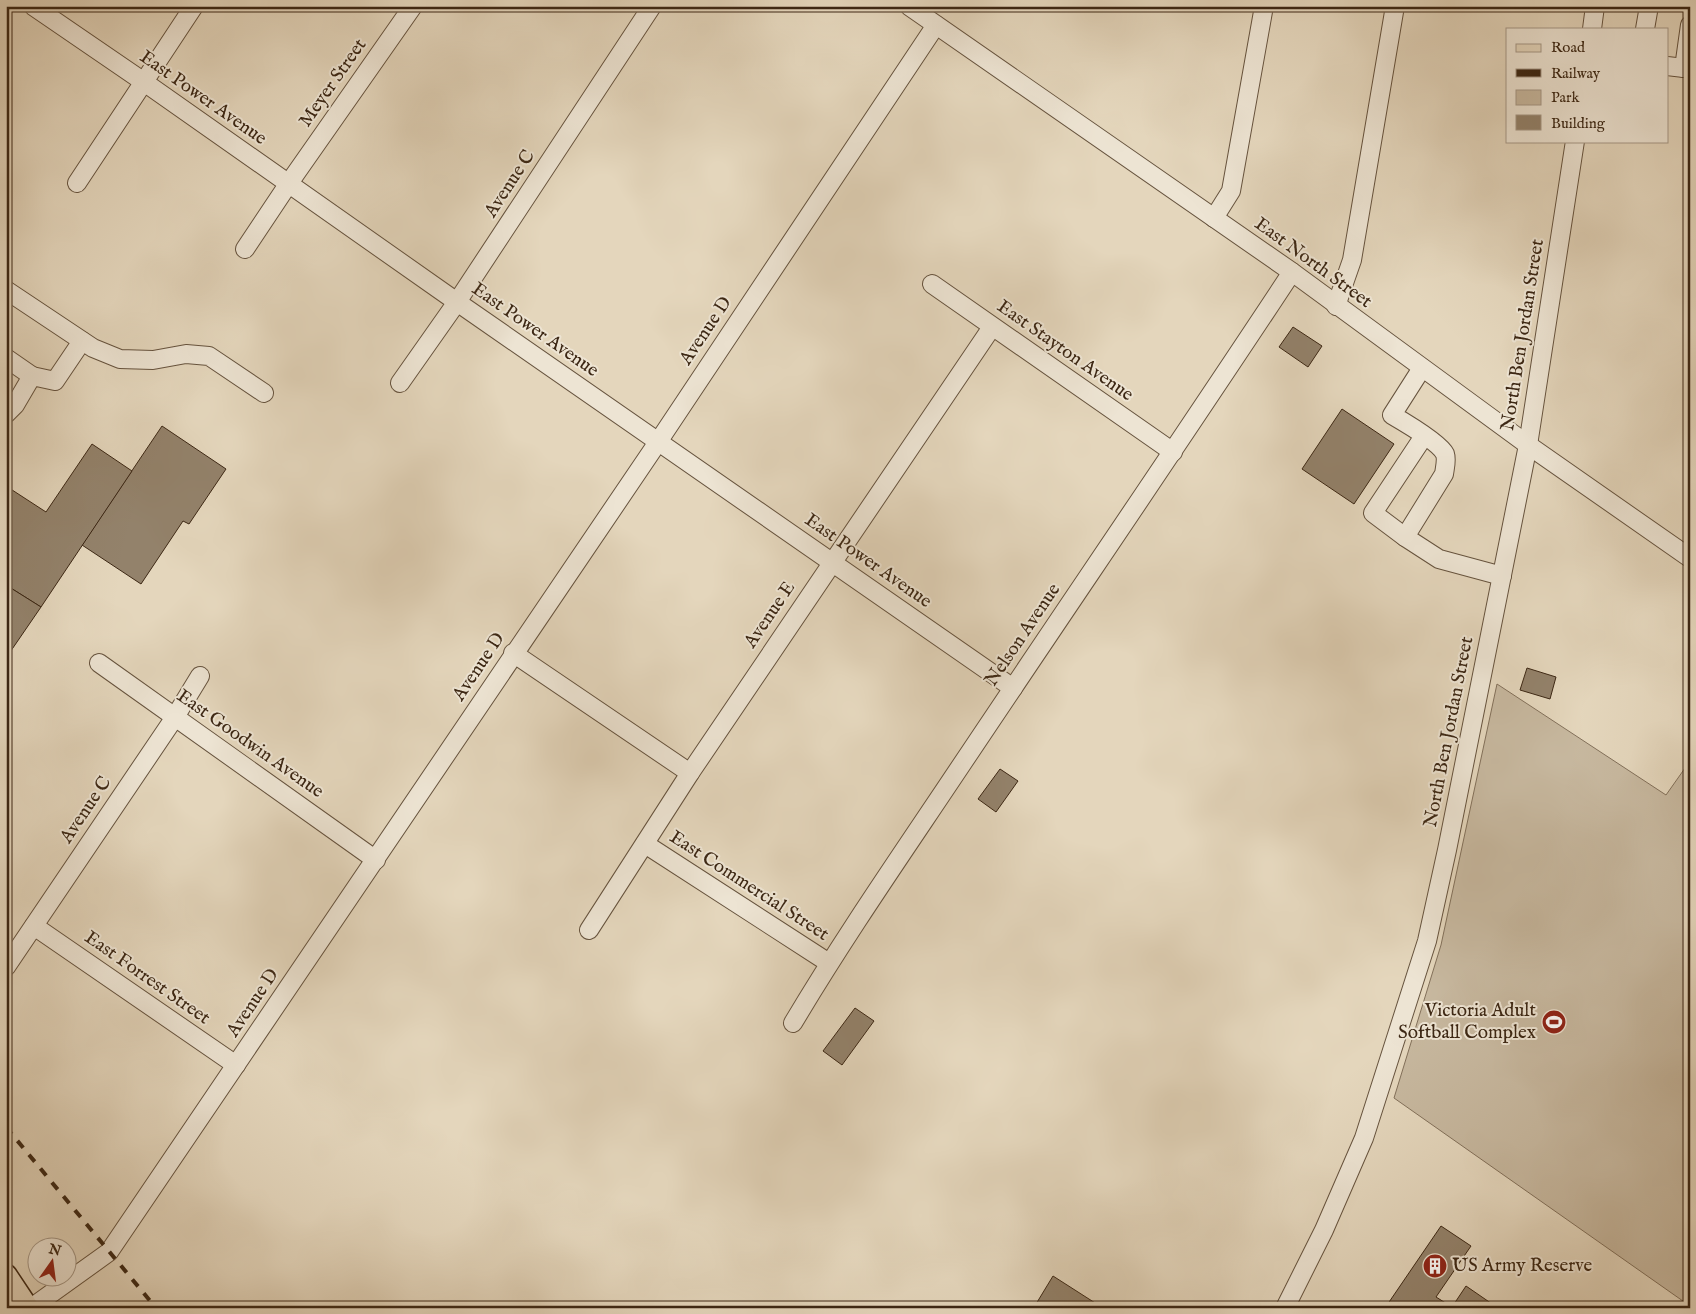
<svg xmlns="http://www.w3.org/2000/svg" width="1696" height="1314" viewBox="0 0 1696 1314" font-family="'IM FELL English',serif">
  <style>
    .green { fill: #c7b89f; stroke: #82705a }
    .building { fill: #93826b; stroke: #3c2714 }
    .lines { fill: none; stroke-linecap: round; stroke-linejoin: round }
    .minor-casing { stroke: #66533e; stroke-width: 20 }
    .major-casing { stroke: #3c2714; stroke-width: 24 }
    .minor { stroke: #ede4d3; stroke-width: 18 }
    .major { stroke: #e4d6bc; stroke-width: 21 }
    .rail { stroke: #3c2714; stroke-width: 4; stroke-dasharray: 9 9; stroke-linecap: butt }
    .labels { text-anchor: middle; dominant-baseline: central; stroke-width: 4; stroke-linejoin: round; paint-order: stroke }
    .street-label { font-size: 19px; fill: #3c2714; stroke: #ede4d3 }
    .poi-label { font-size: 19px; fill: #3c2714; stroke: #ede4d3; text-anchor: end }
  </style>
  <rect width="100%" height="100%" fill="#e4d6bc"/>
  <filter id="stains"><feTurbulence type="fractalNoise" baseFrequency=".004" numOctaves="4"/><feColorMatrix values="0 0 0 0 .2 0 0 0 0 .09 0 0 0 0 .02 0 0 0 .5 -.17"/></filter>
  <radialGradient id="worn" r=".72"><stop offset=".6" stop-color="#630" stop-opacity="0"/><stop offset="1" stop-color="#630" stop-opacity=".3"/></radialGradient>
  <!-- green -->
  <polygon class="green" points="1497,684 1666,795 1690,761 1690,1306 1394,1098 1441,945"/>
  <!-- building -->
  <g class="building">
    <polygon points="1293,327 1322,346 1308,367 1279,347"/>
    <polygon points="1342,409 1394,444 1354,504 1302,469"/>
    <polygon points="162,426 226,469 189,524 183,521 141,584 82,545"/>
    <polygon points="92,444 132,471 41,607 6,585 6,486 46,512"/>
    <polygon points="6,585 41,607 6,658"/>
    <polygon points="1527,668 1556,677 1550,699 1520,690"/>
    <polygon points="1000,769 1018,781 996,812 978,799"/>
    <polygon points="855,1008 874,1021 842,1065 823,1051"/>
    <polygon points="1441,1226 1471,1246 1436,1297 1452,1307 1466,1286 1498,1308 1385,1308"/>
    <polygon points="1053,1276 1103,1308 1042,1308 1036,1304"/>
  </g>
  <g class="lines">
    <defs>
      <g id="minor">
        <polyline points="33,6 144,82 457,302 1013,688"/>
        <polyline points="909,6 1292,272 1528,445 1690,558"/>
        <polyline points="1690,25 1684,68 1690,69"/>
        <polyline points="1592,29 1595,6"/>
        <polyline points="1645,29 1649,6"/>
        <polyline points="1667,66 1684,68"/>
        <polyline points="77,183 194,6"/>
        <polyline points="1214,218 1231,191 1264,6"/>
        <polyline points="245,249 289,183 413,6"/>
        <polyline points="932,284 1173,452"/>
        <polyline points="6,290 93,348 120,359 153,360 186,354 209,356 264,393"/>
        <polyline points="1336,306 1352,260 1395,6"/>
        <polyline points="6,358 32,376"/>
        <path d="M1422 368 1392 415C1404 422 1440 443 1445 454 1447 460 1445 467 1444 474L1405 537 1439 559 1502 576"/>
        <polyline points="400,383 457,302 652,6"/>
        <polyline points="6,414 15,405 32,376 55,381 82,341"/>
        <polyline points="1405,537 1373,513 1424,436"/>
        <polyline points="513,653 690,773"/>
        <polyline points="99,663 376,860"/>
        <polyline points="645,844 829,963"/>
        <polyline points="34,926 236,1065"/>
        <polyline points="589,930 690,773 992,327"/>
        <polyline points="6,967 175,717 200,676"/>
        <path d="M793 1023C846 934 906 848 964 761 1073 598 1184 436 1292 272"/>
        <polyline points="31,1308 109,1252 658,442 936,25"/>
        <polyline points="1285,1308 1324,1230 1364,1138 1427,941 1447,850 1528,445 1575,141"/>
      </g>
      <polyline id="major" points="6,1275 28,1308"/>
    </defs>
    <!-- minor casing -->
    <use href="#minor" class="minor-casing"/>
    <!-- major casing -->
    <use href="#major" class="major-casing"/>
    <!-- minor -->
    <use href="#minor" class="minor"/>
    <!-- major -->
    <use href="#major" class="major"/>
    <!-- rail -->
    <polyline class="rail" points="6,1127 156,1308"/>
  </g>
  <!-- icons -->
  <defs>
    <symbol id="stadium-disc" viewBox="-11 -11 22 22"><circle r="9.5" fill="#8f2418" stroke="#ede4d3"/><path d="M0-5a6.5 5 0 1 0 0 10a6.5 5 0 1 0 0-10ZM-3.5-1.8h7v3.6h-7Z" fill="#fff"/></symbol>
    <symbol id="building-disc" viewBox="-11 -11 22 22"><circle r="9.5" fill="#8f2418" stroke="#ede4d3"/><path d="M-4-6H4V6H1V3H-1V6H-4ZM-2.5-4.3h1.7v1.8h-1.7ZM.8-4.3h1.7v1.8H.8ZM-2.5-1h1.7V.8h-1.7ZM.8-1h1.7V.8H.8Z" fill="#fff"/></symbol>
  </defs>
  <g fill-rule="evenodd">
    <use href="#stadium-disc" x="1540" y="1008" width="28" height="28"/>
    <use href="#building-disc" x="1421" y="1252" width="28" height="28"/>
  </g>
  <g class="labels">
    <!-- street labels -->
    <g class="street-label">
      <text transform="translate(333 83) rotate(-55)">Meyer Street</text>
      <text transform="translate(203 98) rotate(35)">East Power Avenue</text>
      <text transform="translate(510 184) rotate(-57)">Avenue C</text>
      <text transform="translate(1313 263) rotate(36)">East North Street</text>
      <text transform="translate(535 330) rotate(35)">East Power Avenue</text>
      <text transform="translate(706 331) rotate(-56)">Avenue D</text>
      <text transform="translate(1523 335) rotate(-81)">North Ben Jordan Street</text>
      <text transform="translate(1065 351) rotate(35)">East Stayton Avenue</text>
      <text transform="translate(868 561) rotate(35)">East Power Avenue</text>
      <text transform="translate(770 615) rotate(-56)">Avenue E</text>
      <text transform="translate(1023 635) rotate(-56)">Nelson Avenue</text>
      <text transform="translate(479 667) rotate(-56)">Avenue D</text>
      <text transform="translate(1449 732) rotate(-79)">North Ben Jordan Street</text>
      <text transform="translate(250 744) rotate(35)">East Goodwin Avenue</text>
      <text transform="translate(86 810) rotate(-56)">Avenue C</text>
      <text transform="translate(749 886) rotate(33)">East Commercial Street</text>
      <text transform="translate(147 978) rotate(35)">East Forrest Street</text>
      <text transform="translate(253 1003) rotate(-56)">Avenue D</text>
    </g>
    <!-- poi labels -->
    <g class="poi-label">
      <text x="1536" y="1011">Victoria Adult<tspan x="1536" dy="22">Softball Complex</tspan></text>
      <text x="1452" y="1266" text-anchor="start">US Army Reserve</text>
    </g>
  </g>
  <!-- margin -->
  <rect width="1696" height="1314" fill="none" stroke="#e4d6bc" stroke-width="25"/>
  <rect x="8" y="8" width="1681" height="1299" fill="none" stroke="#3c2714" stroke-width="2.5"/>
  <rect x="12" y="12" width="1671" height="1289" fill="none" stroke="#3c2714"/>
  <!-- legend -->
  <rect x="1506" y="28" width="162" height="115" fill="#ede4d3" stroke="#a69887"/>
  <rect x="1516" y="44" width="25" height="8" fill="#e4d6bc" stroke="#a69887"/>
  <text x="1551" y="52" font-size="15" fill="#3c2714">Road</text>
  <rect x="1516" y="69" width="25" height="8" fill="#3c2714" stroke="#a69887"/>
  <text x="1551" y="78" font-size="15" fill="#3c2714">Railway</text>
  <rect x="1516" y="90" width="25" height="15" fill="#c7b89f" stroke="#a69887"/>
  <text x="1551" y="102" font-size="15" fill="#3c2714">Park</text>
  <rect x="1516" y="115" width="25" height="15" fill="#93826b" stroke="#a69887"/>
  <text x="1551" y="128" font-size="15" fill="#3c2714">Building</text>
  <!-- north arrow -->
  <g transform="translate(52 1262) rotate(14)"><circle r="24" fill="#ede4d3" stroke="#a69887"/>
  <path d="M0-4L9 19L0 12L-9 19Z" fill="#8f2418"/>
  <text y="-8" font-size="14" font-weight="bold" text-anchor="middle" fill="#3c2714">N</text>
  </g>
  <rect width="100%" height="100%" filter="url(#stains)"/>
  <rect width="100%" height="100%" fill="url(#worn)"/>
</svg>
